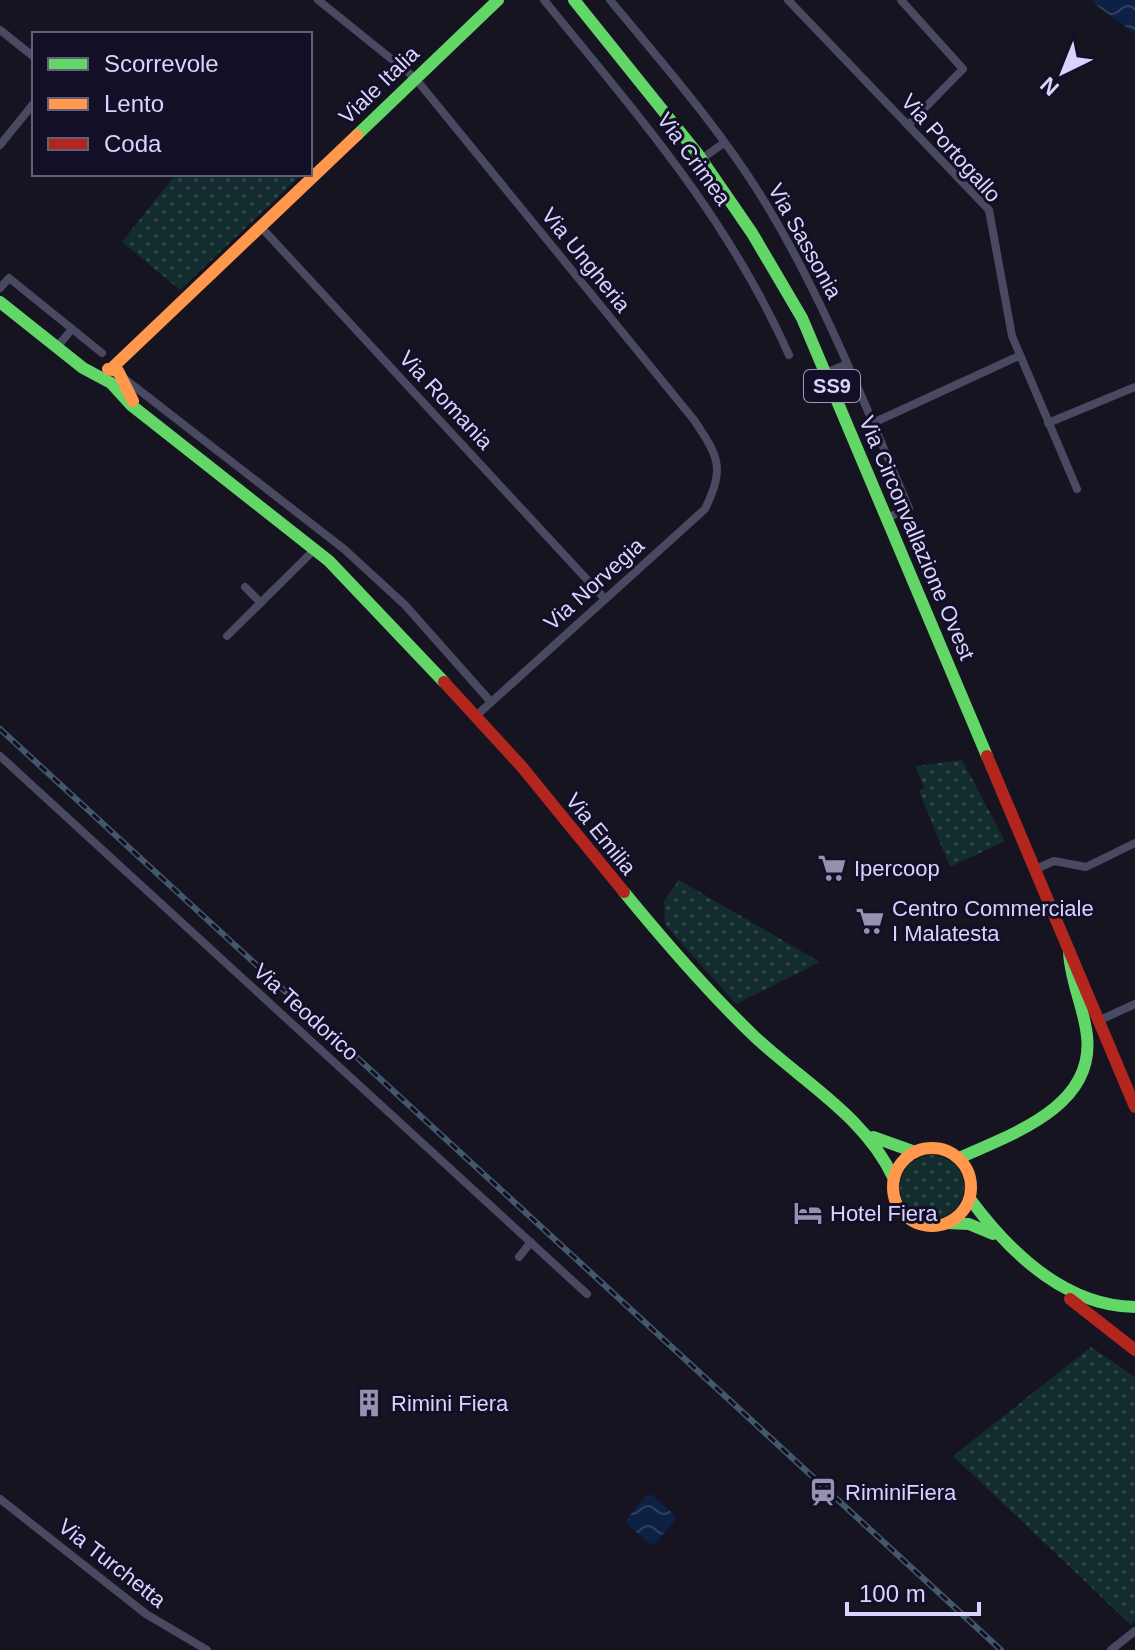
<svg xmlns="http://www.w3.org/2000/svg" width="1135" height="1650" viewBox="0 0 1135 1650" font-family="Helvetica,sans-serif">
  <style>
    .green { fill: url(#green-dots) }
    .water { fill: url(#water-waves) }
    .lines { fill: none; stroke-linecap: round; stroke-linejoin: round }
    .street { stroke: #4a4962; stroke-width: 8 }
    .fast { stroke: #63d668; stroke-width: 12 }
    .slow { stroke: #ff974d; stroke-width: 12 }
    .jam { stroke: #b3261e; stroke-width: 12 }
    .rail-casing { stroke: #43596b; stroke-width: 6 }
    .rail { stroke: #130f26; stroke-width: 3; stroke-dasharray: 9; stroke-linecap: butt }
    .labels { text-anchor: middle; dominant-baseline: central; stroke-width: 6; stroke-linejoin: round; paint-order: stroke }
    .shield { fill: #130f26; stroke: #9e99be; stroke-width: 2 }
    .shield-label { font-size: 20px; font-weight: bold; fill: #d9d4ff }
    .street-label { font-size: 22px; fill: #d9d4ff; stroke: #130f26 }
    .poi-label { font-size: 22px; fill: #d9d4ff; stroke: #130f26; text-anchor: start }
  </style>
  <defs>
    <pattern id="green-dots" width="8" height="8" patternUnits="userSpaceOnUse" patternTransform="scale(2)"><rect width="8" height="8" fill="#132c2d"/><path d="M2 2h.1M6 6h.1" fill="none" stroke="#354a4c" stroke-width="1.8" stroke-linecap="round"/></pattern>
    <pattern id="water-waves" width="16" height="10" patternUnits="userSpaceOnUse" patternTransform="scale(2)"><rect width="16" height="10" fill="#0d2144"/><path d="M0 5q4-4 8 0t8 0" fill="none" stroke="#304060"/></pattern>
  </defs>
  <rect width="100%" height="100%" fill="#161421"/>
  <!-- green -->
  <g class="green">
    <polygon points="176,174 302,174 180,290 122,242"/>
    <polygon points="962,760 1005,841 950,867 919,791 924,787 915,766"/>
    <polygon points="679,880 820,962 736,1004 665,925 664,901"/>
    <circle cx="932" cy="1187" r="32"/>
    <polygon points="1091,1347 1135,1377 1135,1621 1131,1625 953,1456"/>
  </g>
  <!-- water -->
  <g class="water">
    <polygon points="1093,0 1135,0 1135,34 1096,5"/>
    <polygon points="647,1495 652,1495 675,1515 675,1520 656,1543 650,1544 627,1524 627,1519"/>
  </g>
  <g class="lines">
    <!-- street -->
    <g class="street">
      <path d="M318 0 415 78 694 420C719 457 725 468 705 509L477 715"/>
      <path d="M544 0C639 117 727 216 789 355"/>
      <path d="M610 0C664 65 722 131 766 204 824 300 865 405 909 508L887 518"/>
      <polyline points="788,0 989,210 1012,336 1077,489"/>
      <polyline points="901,0 963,69 908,125"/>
      <polyline points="0,30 34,57"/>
      <polyline points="0,145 34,103"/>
      <polyline points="704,157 724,143"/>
      <polyline points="260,226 605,599"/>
      <polyline points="0,288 9,278 102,353"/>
      <polyline points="57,347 72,329"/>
      <polyline points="826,373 847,364"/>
      <polyline points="121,376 344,549 405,605 491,702"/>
      <polyline points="873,423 1019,356"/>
      <polyline points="1048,423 1135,387"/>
      <polyline points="245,587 261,603"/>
      <polyline points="227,636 314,550"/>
      <polyline points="0,756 587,1294"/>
      <polyline points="1036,869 1054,861 1086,867 1135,843"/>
      <polyline points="1100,1020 1135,1004"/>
      <polyline points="519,1257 531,1242"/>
      <polyline points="0,1499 146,1614 207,1650"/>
      <polyline points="1111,1650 1135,1631"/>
    </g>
    <!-- fast -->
    <g class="fast">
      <polyline points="574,0 697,153 752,233 802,318 987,756"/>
      <polyline points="357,135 498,0"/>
      <polyline points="0,302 83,368 111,383 131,405 329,561 444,682"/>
      <path d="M624 892C665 942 708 992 755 1037 803 1082 866 1117 894 1179"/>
      <polyline points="873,1137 915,1152"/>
      <path d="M959 1158C1012 1134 1095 1107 1087 1036 1084 1007 1070 981 1069 951"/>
      <path d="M970 1199C1010 1253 1065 1306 1135 1307"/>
      <polyline points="947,1223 969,1224 993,1234"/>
    </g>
    <!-- slow -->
    <g class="slow">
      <polyline points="112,368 357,135"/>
      <polyline points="108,369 118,371 133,401"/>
      <circle cx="932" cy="1187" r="39"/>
    </g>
    <!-- jam -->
    <g class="jam">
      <polyline points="444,682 522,767 624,892"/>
      <polyline points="987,756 1135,1107"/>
      <polyline points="1070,1299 1135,1350"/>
    </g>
    <defs>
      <polyline id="rail" points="0,729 1001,1650"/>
    </defs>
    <!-- rail casing -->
    <use href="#rail" class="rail-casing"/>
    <!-- rail -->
    <use href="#rail" class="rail"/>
  </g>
  <!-- icons -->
  <defs>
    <symbol id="supermarket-bare" viewBox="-9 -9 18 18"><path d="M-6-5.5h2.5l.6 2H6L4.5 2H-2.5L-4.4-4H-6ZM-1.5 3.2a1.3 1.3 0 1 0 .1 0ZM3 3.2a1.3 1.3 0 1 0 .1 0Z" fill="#9591b1" stroke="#130f26" stroke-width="2.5" paint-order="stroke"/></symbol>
    <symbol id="hotel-bare" viewBox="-9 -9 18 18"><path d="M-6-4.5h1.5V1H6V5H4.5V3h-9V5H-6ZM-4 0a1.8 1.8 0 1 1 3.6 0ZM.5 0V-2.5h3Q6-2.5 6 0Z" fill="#9591b1" stroke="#130f26" stroke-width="2.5" paint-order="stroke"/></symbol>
    <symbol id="building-bare" viewBox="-9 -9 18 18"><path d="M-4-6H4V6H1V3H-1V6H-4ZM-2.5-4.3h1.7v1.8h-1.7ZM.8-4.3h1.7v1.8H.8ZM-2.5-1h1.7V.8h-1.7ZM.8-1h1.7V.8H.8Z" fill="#9591b1" stroke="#130f26" stroke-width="2.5" paint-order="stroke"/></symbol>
    <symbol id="station-bare" viewBox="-9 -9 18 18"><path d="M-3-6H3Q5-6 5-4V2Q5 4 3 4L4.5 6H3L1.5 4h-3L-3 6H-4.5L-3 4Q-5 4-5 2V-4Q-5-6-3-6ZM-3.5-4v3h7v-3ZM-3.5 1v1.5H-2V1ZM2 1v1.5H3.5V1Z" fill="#9591b1" stroke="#130f26" stroke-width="2.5" paint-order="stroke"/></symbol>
  </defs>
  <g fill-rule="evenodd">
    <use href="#supermarket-bare" x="812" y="848" width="40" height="40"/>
    <use href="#supermarket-bare" x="850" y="901" width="40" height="40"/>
    <use href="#hotel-bare" x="788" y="1193" width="40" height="40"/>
    <use href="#building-bare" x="349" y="1383" width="40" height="40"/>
    <use href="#station-bare" x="803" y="1472" width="40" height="40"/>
  </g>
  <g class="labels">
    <!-- shield labels -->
    <rect class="shield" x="804" y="370" width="56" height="32" rx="6"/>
    <g class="shield-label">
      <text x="832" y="386">SS9</text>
    </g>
    <!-- street labels -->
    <g class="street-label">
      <text transform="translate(379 85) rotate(-44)">Viale Italia</text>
      <text transform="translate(951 148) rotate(48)">Via Portogallo</text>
      <text transform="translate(694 159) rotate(54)">Via Crimea</text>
      <text transform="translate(805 241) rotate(61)">Via Sassonia</text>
      <text transform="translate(586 260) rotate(51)">Via Ungheria</text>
      <text transform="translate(446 400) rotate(47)">Via Romania</text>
      <text transform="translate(917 538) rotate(67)">Via Circonvallazione Ovest</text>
      <text transform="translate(594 584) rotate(-42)">Via Norvegia</text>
      <text transform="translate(601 834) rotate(51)">Via Emilia</text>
      <text transform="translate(306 1012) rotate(42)">Via Teodorico</text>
      <text transform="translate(112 1563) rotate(38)">Via Turchetta</text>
    </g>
    <!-- poi labels -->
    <g class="poi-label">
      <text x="854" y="868">Ipercoop</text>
      <text x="892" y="908">Centro Commerciale<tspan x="892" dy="25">I Malatesta</tspan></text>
      <text x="830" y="1213">Hotel Fiera</text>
      <text x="391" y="1403">Rimini Fiera</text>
      <text x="845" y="1492">RiminiFiera</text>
    </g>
  </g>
  <!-- legend -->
  <rect x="32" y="32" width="280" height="144" fill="#130f26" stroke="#625e7d" stroke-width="2"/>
  <rect x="48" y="58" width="40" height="12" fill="#63d668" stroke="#625e7d" stroke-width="2"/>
  <text x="104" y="72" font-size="24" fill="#d9d4ff">Scorrevole</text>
  <rect x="48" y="98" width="40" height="12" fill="#ff974d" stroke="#625e7d" stroke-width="2"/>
  <text x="104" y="112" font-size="24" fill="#d9d4ff">Lento</text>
  <rect x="48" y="138" width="40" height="12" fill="#b3261e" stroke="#625e7d" stroke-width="2"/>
  <text x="104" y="152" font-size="24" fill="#d9d4ff">Coda</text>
  <!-- north arrow -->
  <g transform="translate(1063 72) rotate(223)" stroke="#130f26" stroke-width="6" paint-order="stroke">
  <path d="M0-6L14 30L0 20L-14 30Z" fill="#d9d4ff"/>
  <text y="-12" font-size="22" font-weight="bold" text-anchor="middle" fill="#d9d4ff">N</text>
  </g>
  <!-- scale -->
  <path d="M847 1602v12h132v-12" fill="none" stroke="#d9d4ff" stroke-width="4"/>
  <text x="859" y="1602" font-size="24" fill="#d9d4ff" stroke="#130f26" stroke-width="6" paint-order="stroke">100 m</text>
</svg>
